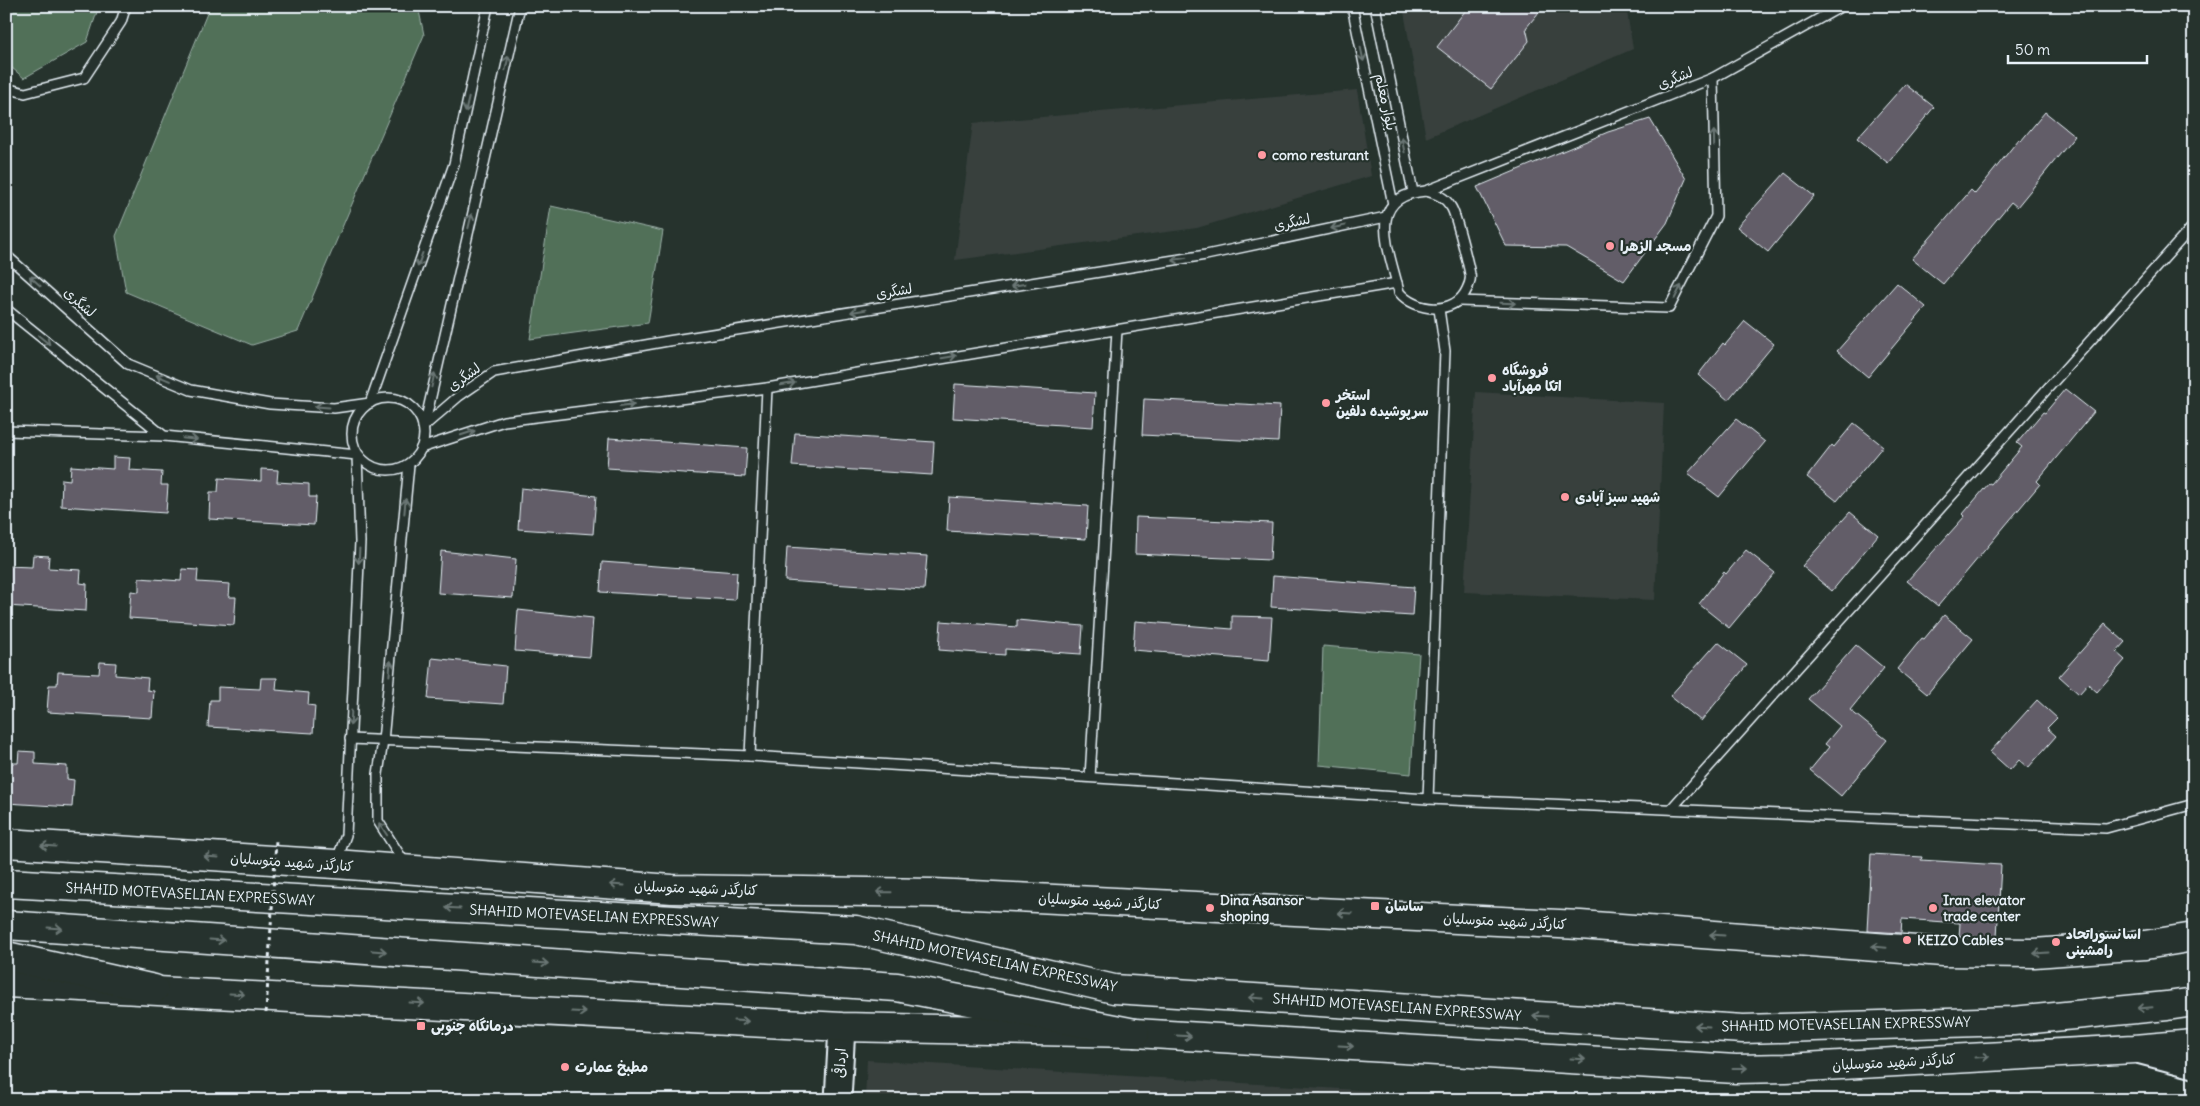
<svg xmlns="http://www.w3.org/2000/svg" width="2200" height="1106" viewBox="0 0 2200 1106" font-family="Delius,'Playpen Sans Arabic',sans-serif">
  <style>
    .built { fill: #38403e }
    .green { fill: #517059; stroke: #9cb0a8 }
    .building { fill: #625d67; stroke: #e8f1f8 }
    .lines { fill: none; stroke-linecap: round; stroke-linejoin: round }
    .lane-casing { stroke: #e8f1f8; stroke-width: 12 }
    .secondary-casing { stroke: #e8f1f8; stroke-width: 29 }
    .primary-casing { stroke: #e8f1f8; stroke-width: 31 }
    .highway-casing { stroke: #e8f1f8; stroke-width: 31 }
    .lane { stroke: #26332d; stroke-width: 9 }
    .secondary { stroke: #26332d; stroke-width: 25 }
    .primary { stroke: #26332d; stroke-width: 28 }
    .highway { stroke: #26332d; stroke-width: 28 }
    .path-bridge { stroke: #e8f1f8; stroke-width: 3; stroke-dasharray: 4 4; stroke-linecap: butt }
    .oneway { stroke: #6a7674 }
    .poi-dot { fill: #ff9aa2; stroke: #26332d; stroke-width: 2 }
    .labels { text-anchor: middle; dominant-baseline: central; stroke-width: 4.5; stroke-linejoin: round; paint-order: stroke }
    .street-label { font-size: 14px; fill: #e8f1f8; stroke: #26332d }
    .poi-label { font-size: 14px; font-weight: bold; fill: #e8f1f8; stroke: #26332d; text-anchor: start }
  </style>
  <rect width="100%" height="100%" fill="#26332d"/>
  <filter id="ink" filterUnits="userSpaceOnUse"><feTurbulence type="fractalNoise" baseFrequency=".02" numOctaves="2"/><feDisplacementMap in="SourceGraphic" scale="10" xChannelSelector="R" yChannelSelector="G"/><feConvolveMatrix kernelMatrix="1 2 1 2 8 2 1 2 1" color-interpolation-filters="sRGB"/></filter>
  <g filter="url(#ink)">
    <!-- built -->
    <g class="built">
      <polygon points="1403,6 1626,6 1633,49 1426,138"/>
      <polygon points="1357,90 1371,176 1197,228 955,260 973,123"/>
      <polygon points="1476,392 1664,403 1655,600 1464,592"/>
      <polygon points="867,1060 1519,1100 865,1100"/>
    </g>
    <!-- green -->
    <g class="green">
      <polygon points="6,6 99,6 87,42 24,78 6,63"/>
      <polygon points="210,6 418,6 424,35 298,331 252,345 126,292 116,236"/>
      <polygon points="551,206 663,231 648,323 530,339"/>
      <polygon points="1323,646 1419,654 1411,774 1319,765"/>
    </g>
    <!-- building -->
    <g class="building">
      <polygon points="1469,6 1544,6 1526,28 1529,41 1491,89 1437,47"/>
      <polygon points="1905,84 1934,107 1888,163 1857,138"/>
      <polygon points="2045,112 2075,136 2017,207 2011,202 1943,284 1912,259 1971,190 1975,194 2019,139 2021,141"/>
      <polygon points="1650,119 1686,179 1667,223 1624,281 1566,247 1506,246 1477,187 1608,132"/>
      <polygon points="1785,173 1814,196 1768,252 1737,227"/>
      <polygon points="1897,283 1926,307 1868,377 1837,351"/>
      <polygon points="1745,321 1774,344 1728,400 1698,375 1723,343 1725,345"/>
      <polygon points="955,384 1095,393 1093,427 953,418"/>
      <polygon points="2065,389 2094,412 2037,481 2040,484 1938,606 1907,581 1965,516 1963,514 1989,483 1991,484 2022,447 2017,443 2043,412 2045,413"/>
      <polygon points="1144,399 1280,406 1278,442 1142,435"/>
      <polygon points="1736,419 1765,442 1719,497 1688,473"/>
      <polygon points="1854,423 1883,446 1837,501 1807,477 1832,445 1834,447"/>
      <polygon points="795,433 934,442 932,475 792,466"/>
      <polygon points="609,438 747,448 745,477 607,468"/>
      <polygon points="113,457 130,458 129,470 162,472 161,485 168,485 166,513 61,506 62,479 70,480 71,466 113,469"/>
      <polygon points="261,469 278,470 277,482 309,484 309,497 316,497 314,525 209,519 210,492 218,492 219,478 261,481"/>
      <polygon points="521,488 596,496 593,534 518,529"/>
      <polygon points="949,497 1088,506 1086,539 947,531"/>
      <polygon points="1850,512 1878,535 1832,591 1802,566"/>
      <polygon points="1136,517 1272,523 1270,560 1135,554"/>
      <polygon points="787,547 927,556 924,590 785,581"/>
      <polygon points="1746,550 1775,573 1729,628 1699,604 1724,572 1726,574"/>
      <polygon points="441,551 516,559 513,598 438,593"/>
      <polygon points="33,555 49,556 48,568 81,570 80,583 87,584 86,611 6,606 6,566 32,567"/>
      <polygon points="602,562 737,572 735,600 600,592"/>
      <polygon points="182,569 198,570 197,582 230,584 229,597 236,597 234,625 129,618 131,591 139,592 139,578 181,581"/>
      <polygon points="1273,576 1414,587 1412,616 1271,607"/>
      <polygon points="518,610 593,618 590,657 515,651"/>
      <polygon points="1944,615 1973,639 1927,694 1897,669 1922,638 1924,639"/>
      <polygon points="1232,616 1272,617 1269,661 1133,650 1135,621 1232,629"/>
      <polygon points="1017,620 1083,626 1081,654 1005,649 1005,655 939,650 941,621 1017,627"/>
      <polygon points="2105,624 2125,642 2116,652 2125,660 2097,692 2088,684 2079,694 2059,676"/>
      <polygon points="1718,642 1747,665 1701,721 1670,696"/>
      <polygon points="1856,645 1884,668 1850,710 1887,740 1841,796 1810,770 1829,747 1825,744 1840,726 1808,699"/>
      <polygon points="432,658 506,666 503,704 428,699"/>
      <polygon points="100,662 116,663 115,675 148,678 147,690 154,691 152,718 47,712 49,685 57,685 58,672 99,674"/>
      <polygon points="261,678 277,678 276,690 309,693 308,705 315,706 313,733 208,727 210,700 218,700 218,687 260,689"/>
      <polygon points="2037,700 2057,718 2047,728 2056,736 2028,768 2019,760 2010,770 1990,752"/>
      <polygon points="19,751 35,752 35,764 67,766 67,779 74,780 72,807 6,803 6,763 18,763"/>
      <polygon points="1871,854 1922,857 1921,860 2001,865 1997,937 1959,937 1960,923 1902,919 1901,933 1867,931"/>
    </g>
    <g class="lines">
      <defs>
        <g id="lane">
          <polyline points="1352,6 1393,204"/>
          <polyline points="1375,6 1413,192"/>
          <polyline points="6,88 25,93 84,78 121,22 126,6"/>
          <polyline points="1426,191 1713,78 1842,6"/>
          <path d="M1426 191C1437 194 1445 197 1451 207 1456 214 1468 264 1470 274 1471 278 1469 285 1467 289 1455 316 1415 312 1399 292 1390 251 1363 196 1426 191Z"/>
          <polyline points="6,255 128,364 191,390 270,404 334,408 370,403 454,164 488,6"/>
          <polyline points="1459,301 1669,308 1716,216 1713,78"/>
          <polyline points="6,309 164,436 357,455 360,542 346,835 337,860"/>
          <circle cx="388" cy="434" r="36"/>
          <polyline points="423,427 459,396 494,372 668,341 1206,255 1386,217"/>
          <polyline points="424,427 520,6"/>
          <polyline points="6,431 164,436"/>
          <polyline points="421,448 504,421 767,388 1397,283"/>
          <polyline points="350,739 750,756 1428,799 2106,828 2194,804"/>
          <polyline points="750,756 767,388"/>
          <polyline points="1090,777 1117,330"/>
          <polyline points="1428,799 1445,351 1439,309"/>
          <polyline points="1671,809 2194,225"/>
          <polyline points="406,865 378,821 378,774 383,741 409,464"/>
        </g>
        <g id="secondary">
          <polyline points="2141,1051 2194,1065"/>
          <polyline points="838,1100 842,1027"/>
        </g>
        <g id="primary">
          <polyline points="6,843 335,864 672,889 933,893 1580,925 1943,952 2034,953 2145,945 2194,937"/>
          <polyline points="6,983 842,1027 1135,1033 1736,1069 1786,1068 2134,1049 2194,1044"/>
        </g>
        <g id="highway">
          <polyline points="6,883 856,930 1114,989 1743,1029 2013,1021 2167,1006 2194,1002"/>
          <polyline points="6,925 897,987 1135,1033"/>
          <polyline points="6,956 154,989"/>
        </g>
      </defs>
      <!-- lane casing -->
      <use href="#lane" class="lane-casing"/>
      <!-- secondary casing -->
      <use href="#secondary" class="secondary-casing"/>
      <!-- primary casing -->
      <use href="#primary" class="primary-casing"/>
      <!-- highway casing -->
      <use href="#highway" class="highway-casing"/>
      <!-- lane -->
      <use href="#lane" class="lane"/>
      <!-- secondary -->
      <use href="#secondary" class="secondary"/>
      <!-- primary -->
      <use href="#primary" class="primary"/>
      <!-- highway -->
      <use href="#highway" class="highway"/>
      <!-- path-bridge -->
      <polyline class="path-bridge" points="266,1013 276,840"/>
    </g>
    <!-- one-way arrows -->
    <defs><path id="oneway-shaft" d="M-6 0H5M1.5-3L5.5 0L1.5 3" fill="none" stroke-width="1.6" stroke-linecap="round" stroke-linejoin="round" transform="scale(1.25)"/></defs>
    <g class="oneway">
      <use href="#oneway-shaft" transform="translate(1362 54) rotate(78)"/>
      <use href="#oneway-shaft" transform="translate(507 63) rotate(-77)"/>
      <use href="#oneway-shaft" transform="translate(467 105) rotate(103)"/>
      <use href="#oneway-shaft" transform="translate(1714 138) rotate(-91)"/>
      <use href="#oneway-shaft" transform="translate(1403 145) rotate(-102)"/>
      <use href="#oneway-shaft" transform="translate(470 221) rotate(-77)"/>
      <use href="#oneway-shaft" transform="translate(1338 227) rotate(168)"/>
      <use href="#oneway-shaft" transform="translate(1179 259) rotate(171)"/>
      <use href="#oneway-shaft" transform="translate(420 260) rotate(109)"/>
      <use href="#oneway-shaft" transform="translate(35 281) rotate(-138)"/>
      <use href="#oneway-shaft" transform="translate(1018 285) rotate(171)"/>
      <use href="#oneway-shaft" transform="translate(1678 292) rotate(-63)"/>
      <use href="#oneway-shaft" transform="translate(1508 303) rotate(2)"/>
      <use href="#oneway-shaft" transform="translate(858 311) rotate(171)"/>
      <use href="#oneway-shaft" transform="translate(44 340) rotate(39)"/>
      <use href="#oneway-shaft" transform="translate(949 357) rotate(-9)"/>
      <use href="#oneway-shaft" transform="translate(163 378) rotate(-157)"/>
      <use href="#oneway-shaft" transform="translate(433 380) rotate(-78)"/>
      <use href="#oneway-shaft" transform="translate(788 384) rotate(-9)"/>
      <use href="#oneway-shaft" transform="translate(627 405) rotate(-7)"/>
      <use href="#oneway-shaft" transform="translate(322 407) rotate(-176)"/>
      <use href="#oneway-shaft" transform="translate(468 433) rotate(-18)"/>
      <use href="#oneway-shaft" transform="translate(190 439) rotate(6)"/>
      <use href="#oneway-shaft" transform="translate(405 506) rotate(-85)"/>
      <use href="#oneway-shaft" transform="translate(359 556) rotate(93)"/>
      <use href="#oneway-shaft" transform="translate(390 668) rotate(-85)"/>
      <use href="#oneway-shaft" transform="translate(351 718) rotate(93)"/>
      <use href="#oneway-shaft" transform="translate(383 829) rotate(-123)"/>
      <use href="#oneway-shaft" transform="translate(48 846) rotate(-176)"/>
      <use href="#oneway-shaft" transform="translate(211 857) rotate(-176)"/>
      <use href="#oneway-shaft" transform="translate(617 885) rotate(-176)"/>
      <use href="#oneway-shaft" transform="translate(884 892) rotate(-179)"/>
      <use href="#oneway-shaft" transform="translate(453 908) rotate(-177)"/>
      <use href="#oneway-shaft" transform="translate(1345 913) rotate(-177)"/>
      <use href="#oneway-shaft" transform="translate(55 928) rotate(4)"/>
      <use href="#oneway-shaft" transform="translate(1717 935) rotate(-176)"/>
      <use href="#oneway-shaft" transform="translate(217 940) rotate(4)"/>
      <use href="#oneway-shaft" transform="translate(1879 947) rotate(-175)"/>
      <use href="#oneway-shaft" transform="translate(379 951) rotate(4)"/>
      <use href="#oneway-shaft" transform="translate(2041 953) rotate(176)"/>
      <use href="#oneway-shaft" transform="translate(541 963) rotate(4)"/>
      <use href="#oneway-shaft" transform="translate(237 994) rotate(3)"/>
      <use href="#oneway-shaft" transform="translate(1256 998) rotate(-176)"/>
      <use href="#oneway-shaft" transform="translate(417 1003) rotate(3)"/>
      <use href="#oneway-shaft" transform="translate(2145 1008) rotate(175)"/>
      <use href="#oneway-shaft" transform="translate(579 1012) rotate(3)"/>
      <use href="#oneway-shaft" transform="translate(1540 1016) rotate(-177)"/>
      <use href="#oneway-shaft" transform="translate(741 1021) rotate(3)"/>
      <use href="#oneway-shaft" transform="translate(1702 1026) rotate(-177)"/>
      <use href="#oneway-shaft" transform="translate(1184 1036) rotate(3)"/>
      <use href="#oneway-shaft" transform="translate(1346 1046) rotate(3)"/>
      <use href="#oneway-shaft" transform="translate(1982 1057) rotate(-3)"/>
      <use href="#oneway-shaft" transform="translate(1578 1059) rotate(3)"/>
      <use href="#oneway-shaft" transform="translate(1740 1068)"/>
    </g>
  </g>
  <!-- markers -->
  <g class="poi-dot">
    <circle cx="1262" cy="155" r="5"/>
    <circle cx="1610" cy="246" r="5"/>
    <circle cx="1492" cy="378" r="5"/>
    <circle cx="1326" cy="403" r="5"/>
    <circle cx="1565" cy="497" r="5"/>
    <rect x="1370" y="901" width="10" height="10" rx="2.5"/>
    <circle cx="1210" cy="908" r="5"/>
    <circle cx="1933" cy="908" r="5"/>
    <circle cx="1907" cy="940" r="5"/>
    <circle cx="2056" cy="942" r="5"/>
    <rect x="416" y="1021" width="10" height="10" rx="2.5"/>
    <circle cx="565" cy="1067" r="5"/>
  </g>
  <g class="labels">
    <!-- street labels -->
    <g class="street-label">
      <text transform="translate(1675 78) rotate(-22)">لشگری</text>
      <text transform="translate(1386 102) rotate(78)">بلوار معلم</text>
      <text transform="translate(1292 222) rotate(-12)">لشگری</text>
      <text transform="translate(894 291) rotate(-9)">لشگری</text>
      <text transform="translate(80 302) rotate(42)">لشگری</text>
      <text transform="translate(464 377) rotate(-36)">لشگری</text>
      <text transform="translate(292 862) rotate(4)">کنارگذر شهید متوسلیان</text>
      <text transform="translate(696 888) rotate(2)">کنارگذر شهید متوسلیان</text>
      <text transform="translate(190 894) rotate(3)">SHAHID MOTEVASELIAN EXPRESSWAY</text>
      <text transform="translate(1100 901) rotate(3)">کنارگذر شهید متوسلیان</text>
      <text transform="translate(594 916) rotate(3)">SHAHID MOTEVASELIAN EXPRESSWAY</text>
      <text transform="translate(1505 921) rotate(3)">کنارگذر شهید متوسلیان</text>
      <text transform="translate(995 961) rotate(12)">SHAHID MOTEVASELIAN EXPRESSWAY</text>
      <text transform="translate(1397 1007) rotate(4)">SHAHID MOTEVASELIAN EXPRESSWAY</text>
      <text transform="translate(1846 1024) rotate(-1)">SHAHID MOTEVASELIAN EXPRESSWAY</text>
      <text transform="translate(1894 1062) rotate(-3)">کنارگذر شهید متوسلیان</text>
      <text transform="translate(840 1063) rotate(-87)">ارداقی</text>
    </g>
    <!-- poi labels -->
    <g class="poi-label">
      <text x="1272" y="155">como resturant</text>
      <text x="1620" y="246">مسجد الزهرا</text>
      <text x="1502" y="370">فروشگاه<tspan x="1502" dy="16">اتکا مهرآباد</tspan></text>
      <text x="1336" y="395">استخر<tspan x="1336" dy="16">سرپوشیده دلفین</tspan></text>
      <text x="1575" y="497">شهید سبز آبادی</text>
      <text x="1220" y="900">Dina Asansor<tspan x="1220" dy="16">shoping</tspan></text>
      <text x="1943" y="900">Iran elevator<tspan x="1943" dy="16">trade center</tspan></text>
      <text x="1385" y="906">ساسان</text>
      <text x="2066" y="934">اسانسوراتحاد<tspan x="2066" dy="16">رامشینی</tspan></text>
      <text x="1917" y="940">KEIZO Cables</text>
      <text x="431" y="1026">درمانگاه جنوبی</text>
      <text x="575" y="1067">مطبخ عمارت</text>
    </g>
  </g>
  <!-- margin -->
  <rect width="2200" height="1106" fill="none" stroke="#26332d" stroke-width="25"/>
  <rect x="12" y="12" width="2175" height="1081" fill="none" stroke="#e8f1f8" stroke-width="2" filter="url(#ink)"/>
  <!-- scale -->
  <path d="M2008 55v8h139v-8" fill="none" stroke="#e8f1f8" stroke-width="2.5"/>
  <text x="2015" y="55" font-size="15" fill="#e8f1f8" stroke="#26332d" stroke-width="4" paint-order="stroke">50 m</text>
</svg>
